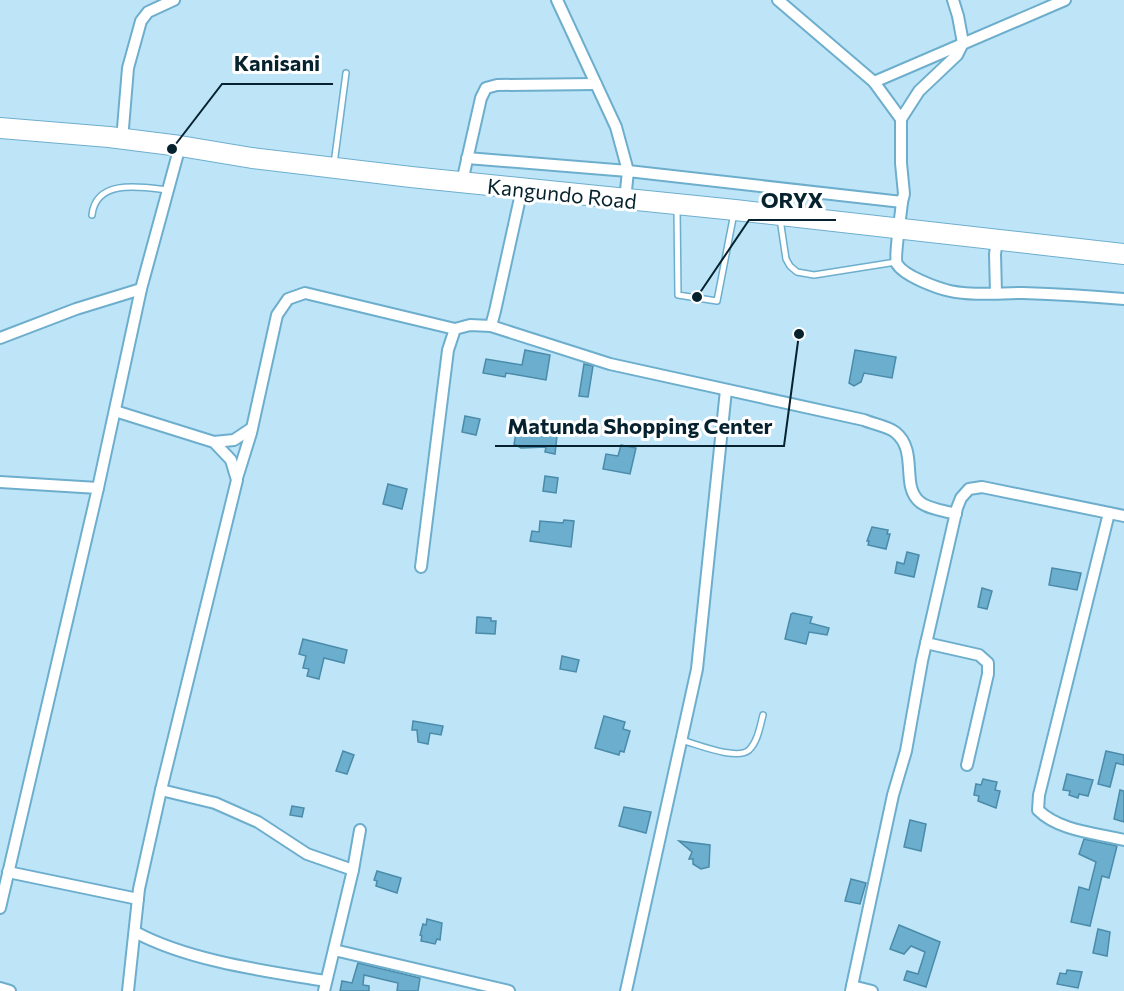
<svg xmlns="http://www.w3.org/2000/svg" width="1124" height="991" viewBox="0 0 1124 991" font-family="Commissioner,sans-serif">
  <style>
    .building { fill: #6caecd; stroke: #4a8ba9; stroke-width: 1.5 }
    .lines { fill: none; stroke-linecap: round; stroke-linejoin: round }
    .lane-casing { stroke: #6daecd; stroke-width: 8 }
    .street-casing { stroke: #6daecd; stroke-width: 14 }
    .highway-casing { stroke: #6daecd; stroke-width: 22 }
    .lane { stroke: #fff; stroke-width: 5 }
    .street { stroke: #fff; stroke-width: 10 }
    .highway { stroke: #fff; stroke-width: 20 }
    .labels { text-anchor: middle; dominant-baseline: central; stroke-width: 6; stroke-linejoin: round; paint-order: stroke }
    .street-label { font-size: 21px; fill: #06222e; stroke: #fff }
    .leader { fill: none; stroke: #06222e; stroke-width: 2 }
    .callout-dot { fill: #06222e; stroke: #fff; stroke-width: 2 }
    .callout-label { font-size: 22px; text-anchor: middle; font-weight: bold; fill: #06222e; stroke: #fff; stroke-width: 6; stroke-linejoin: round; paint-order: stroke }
  </style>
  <rect width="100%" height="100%" fill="#bee4f8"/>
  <!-- building -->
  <g class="building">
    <polygon points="525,350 550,355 546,380 506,373 505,377 483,373 486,359 522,365"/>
    <polygon points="855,350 896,357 892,378 864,373 861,382 854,386 849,383"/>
    <polygon points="584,364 593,366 588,397 579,396"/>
    <polygon points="465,416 480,419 476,435 462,432"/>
    <polygon points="517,428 531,431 531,433 557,436 555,454 545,452 546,447 521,448 514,444"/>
    <polygon points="621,445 636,448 630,474 603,469 606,454 618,456"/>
    <polygon points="545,476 558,478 556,493 543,491"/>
    <polygon points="388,484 407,489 402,509 383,504"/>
    <polygon points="564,520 574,521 571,547 530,541 532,531 539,532 540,521 563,523"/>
    <polygon points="872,527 888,530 887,534 890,534 886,549 868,545 869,541 867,541"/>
    <polygon points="907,552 919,555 914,577 895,573 897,562 904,564"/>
    <polygon points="1052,568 1081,573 1077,590 1049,585"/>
    <polygon points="982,588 992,591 987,609 978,607"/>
    <polygon points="793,613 812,617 810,623 829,628 827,635 809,632 806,644 785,639 791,614"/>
    <polygon points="477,617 491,618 491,621 496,621 495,634 476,633"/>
    <polygon points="303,639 347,650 344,663 324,658 319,679 307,676 309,669 303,668 306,656 299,654"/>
    <polygon points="562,656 579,660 576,672 560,669"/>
    <polygon points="604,716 625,722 623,729 630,731 624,752 620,751 619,755 595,748"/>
    <polygon points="413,721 443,726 441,735 430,733 428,744 418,742 417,730 412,730"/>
    <polygon points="343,751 354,755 347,774 336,771"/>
    <polygon points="1106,751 1124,755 1124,765 1116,763 1110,787 1098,784"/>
    <polygon points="1067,774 1093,780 1088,796 1079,794 1078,798 1069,795 1070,791 1063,790"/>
    <polygon points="983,779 997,782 995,790 1000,791 996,808 978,801 979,796 974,795 976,784 981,785"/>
    <polygon points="1120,790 1124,791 1124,822 1114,819"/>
    <polygon points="292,806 304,808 302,817 290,815"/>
    <polygon points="624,807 651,812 646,833 619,826"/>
    <polygon points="910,820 926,824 921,851 904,847"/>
    <polygon points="1084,839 1117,846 1109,878 1102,876 1090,926 1071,922 1079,887 1089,890 1096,862 1079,854"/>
    <polygon points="679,841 710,845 709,867 701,869 693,864 693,859 689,859 692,852"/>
    <polygon points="377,871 401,878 397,893 376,886 377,881 374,880"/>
    <polygon points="851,879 866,883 860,904 845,901"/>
    <polygon points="427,919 442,923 440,940 437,939 435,944 421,941 422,936 420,935 423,924 426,925"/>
    <polygon points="899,925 940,942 926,987 904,980 907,971 918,974 925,952 911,946 904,954 890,949"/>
    <polygon points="1098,929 1110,932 1107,956 1093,953"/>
    <polygon points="358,963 420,978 418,991 397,991 398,983 364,975 363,985 369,986 369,991 340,991 342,981 352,983"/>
    <polygon points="1067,970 1082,972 1078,988 1057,984 1060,973 1066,974"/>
  </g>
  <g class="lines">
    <defs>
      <g id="lane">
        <polyline points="334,164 346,73"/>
        <polyline points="677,209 678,295 717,301 734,213"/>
        <path d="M92 215C96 178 142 187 168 190"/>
        <polyline points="780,219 786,259 790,266 797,272 814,275 896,262"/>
        <path d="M681 740C697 744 737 761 749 750 758 741 760 726 763 715"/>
      </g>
      <g id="street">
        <polyline points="778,0 874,82 901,119"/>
        <polyline points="874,82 1065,0"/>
        <polyline points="122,140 128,68 141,21 148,12 174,0"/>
        <polyline points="467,158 628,171 616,127 557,0"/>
        <polyline points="462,182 481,98 486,88 497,85 596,84"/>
        <polyline points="625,200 628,171 902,202 904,194 901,163 901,119 919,91 957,55 963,43 958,16 953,0"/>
        <path d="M902 202C901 214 894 258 897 264 904 276 937 288 950 291 973 296 999 293 1023 293 1057 294 1090 296 1124 299"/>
        <polyline points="996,293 995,254 997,241"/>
        <polyline points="491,326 495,311 522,189"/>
        <polyline points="0,338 76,309 141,289"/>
        <polyline points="115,411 214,442 231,460 237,480 161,790 139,889 128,991"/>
        <polyline points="214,442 234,440 252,428"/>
        <polyline points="237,478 251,433 277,315 288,299 305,293 455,329"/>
        <polyline points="0,482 98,488"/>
        <path d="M1109 513 1039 795 1038 810C1059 831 1096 833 1124 840"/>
        <path d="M421 567 448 350 455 329 470 325 491 326 610 364 864 420C873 424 887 426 895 432 919 451 900 486 920 502 928 509 946 511 956 514"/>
        <polyline points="926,643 979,655 988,663 988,674 967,765"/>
        <polyline points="161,790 215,803 258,822 307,854 353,870"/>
        <polyline points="8,872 138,899"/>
        <polyline points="0,908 98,488 141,289 180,146"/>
        <path d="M135 932C189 961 265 971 326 981"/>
        <polyline points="334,950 509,991"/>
        <polyline points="852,986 893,795 906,751 922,661 957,508 961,498 969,489 982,487 1124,516"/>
        <polyline points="0,988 10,991"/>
        <polyline points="324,991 353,870 360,830"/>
        <polyline points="626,991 697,669 726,390"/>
        <polyline points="851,991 852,986 872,991"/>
      </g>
      <polyline id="highway" points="0,128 109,137 180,146 252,158 411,177 735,210 1124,254"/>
    </defs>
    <!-- lane casing -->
    <use href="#lane" class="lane-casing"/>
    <!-- street casing -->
    <use href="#street" class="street-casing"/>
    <!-- highway casing -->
    <use href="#highway" class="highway-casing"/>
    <!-- lane -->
    <use href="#lane" class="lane"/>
    <!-- street -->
    <use href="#street" class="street"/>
    <!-- highway -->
    <use href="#highway" class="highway"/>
  </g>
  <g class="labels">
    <!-- street labels -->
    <g class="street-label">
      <text transform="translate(562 193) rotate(6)">Kangundo Road</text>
    </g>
  </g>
  <!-- callouts -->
  <path class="leader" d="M172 149L222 84H333M697 297L749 220H836M799 334L784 446H495"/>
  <g class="callout-dot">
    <circle cx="172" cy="149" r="6"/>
    <circle cx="697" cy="297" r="6"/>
    <circle cx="799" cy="334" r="6"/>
  </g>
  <g class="callout-label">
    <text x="277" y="71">Kanisani</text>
    <text x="792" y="208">ORYX</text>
    <text x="640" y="434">Matunda Shopping Center</text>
  </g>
</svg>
